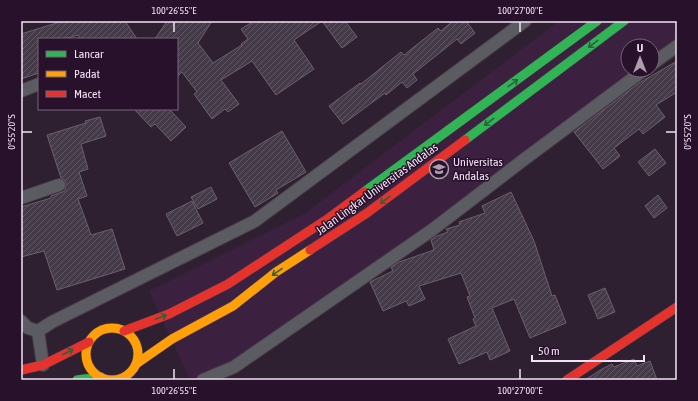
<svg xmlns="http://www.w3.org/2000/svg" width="698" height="401" viewBox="0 0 698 401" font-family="'Asap Condensed',sans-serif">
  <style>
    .built { fill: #3b203f }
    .building { fill: url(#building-hatch); stroke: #6c606d }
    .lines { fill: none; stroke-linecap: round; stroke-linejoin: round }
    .street-casing { stroke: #493d4a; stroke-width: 14 }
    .fast-casing { stroke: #493d4a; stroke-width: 10 }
    .slow-casing { stroke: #493d4a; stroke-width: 10 }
    .jam-casing { stroke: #493d4a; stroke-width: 10 }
    .street { stroke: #5b5c62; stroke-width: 12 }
    .fast { stroke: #30b455; stroke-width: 9 }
    .slow { stroke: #ff9f0a; stroke-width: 9 }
    .jam { stroke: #e5322d; stroke-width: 9 }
    .oneway { stroke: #2c6240 }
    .ticks { fill: none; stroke: #f2e2f4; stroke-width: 1.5 }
    .labels { text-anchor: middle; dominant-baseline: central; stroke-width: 3; stroke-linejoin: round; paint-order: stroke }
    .poi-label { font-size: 12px; fill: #f2e2f4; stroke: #28112b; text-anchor: start }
    .street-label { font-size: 12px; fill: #f2e2f4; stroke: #28112b }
    .neatline { fill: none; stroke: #f2e2f4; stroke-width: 1.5 }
    .ticks-label { font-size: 10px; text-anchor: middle; fill: #f2e2f4 }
  </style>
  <defs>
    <pattern id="building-hatch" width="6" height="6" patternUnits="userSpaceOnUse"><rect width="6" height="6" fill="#453a47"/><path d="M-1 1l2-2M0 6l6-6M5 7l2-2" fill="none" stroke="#605662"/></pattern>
  </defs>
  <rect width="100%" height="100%" fill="#2e2030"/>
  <!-- built -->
  <polygon class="built" points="559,21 677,21 677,49 652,67 652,46 628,46 628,70 648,70 358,287 220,380 190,380 149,291 304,214"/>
  <!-- building -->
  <g class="building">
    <polygon points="63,21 125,21 137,39 80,39 78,35 65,39 39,39 39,73 21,79 21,34"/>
    <polygon points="167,21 212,21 198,43 213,63 242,45 241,44 248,39 241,29 254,21 345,21 357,37 342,48 322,21 294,40 314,69 276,95 252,61 221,80 239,104 228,112 225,109 212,119 194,94 197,92 182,72 177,77 177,39 155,39"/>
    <polygon points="453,21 466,21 475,33 461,44 457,39 413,74 417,80 407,88 402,82 386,95 385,93 343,124 329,106 360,83 361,84 401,52 404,55 438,28 441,31"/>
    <polygon points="677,61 677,92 656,105 665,117 643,134 639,129 614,148 620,156 603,169 574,132 639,83"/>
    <polygon points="134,109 169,109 186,127 171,141 155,124 151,127"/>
    <polygon points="100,117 106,136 81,144 88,169 79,172 87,196 78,199 91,235 112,229 125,269 57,290 44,251 21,257 21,207 51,198 51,196 65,191 66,183 64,180 61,178 47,135 86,123 85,121"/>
    <polygon points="282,131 306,172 276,190 278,193 255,207 229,163"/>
    <polygon points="655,149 666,163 649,176 638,162"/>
    <polygon points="211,187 217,199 198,209 191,197"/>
    <polygon points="511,192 534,241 552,296 555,295 566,323 530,338 514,299 492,308 510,351 490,360 487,352 459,364 448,339 476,326 473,319 475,318 467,297 470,296 461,273 419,286 425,299 409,306 406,301 383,311 370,282 393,271 391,267 399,262 434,250 431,240 437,236 448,232 446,229 460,225 459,222 485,213 482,206"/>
    <polygon points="658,195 667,208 654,218 645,206"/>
    <polygon points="192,201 203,223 177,236 166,214"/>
    <polygon points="605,288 615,312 598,319 588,295"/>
    <polygon points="634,359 637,366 650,361 657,380 585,380 602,369 612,364 614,367"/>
  </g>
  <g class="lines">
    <defs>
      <g id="street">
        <polyline points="652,64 677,46"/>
        <polyline points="21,91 39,84"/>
        <polyline points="21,198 59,185"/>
        <polyline points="21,321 28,328 38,331"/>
        <polyline points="43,365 38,331 52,322 255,221 525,21"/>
        <polyline points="203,380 234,367 432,230 522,161 644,70"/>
      </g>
      <g id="fast">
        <polyline points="465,140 624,21"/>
        <polyline points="364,192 597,21"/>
        <polyline points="77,380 101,377"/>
      </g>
      <g id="slow">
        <circle cx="112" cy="354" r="26"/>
        <polyline points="136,364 172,339 233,306 276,272 310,250"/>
      </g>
      <g id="jam">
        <polyline points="310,250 367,213 465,140"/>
        <polyline points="124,331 169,314 228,284 326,220 364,192"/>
        <polyline points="21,370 43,365 89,342"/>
        <polyline points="567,380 677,307"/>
      </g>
    </defs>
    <!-- street casing -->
    <use href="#street" class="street-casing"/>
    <!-- fast casing -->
    <use href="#fast" class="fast-casing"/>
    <!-- slow casing -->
    <use href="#slow" class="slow-casing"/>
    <!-- jam casing -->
    <use href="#jam" class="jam-casing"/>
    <!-- street -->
    <use href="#street" class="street"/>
    <!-- fast -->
    <use href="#fast" class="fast"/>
    <!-- slow -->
    <use href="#slow" class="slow"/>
    <!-- jam -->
    <use href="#jam" class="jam"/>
  </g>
  <!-- one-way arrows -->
  <defs><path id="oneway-shaft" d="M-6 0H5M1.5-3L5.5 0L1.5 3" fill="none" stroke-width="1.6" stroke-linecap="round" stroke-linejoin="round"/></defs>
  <g class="oneway">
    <use href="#oneway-shaft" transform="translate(593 44) rotate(143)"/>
    <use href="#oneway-shaft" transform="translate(513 83) rotate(-36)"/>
    <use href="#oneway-shaft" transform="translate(489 122) rotate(143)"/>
    <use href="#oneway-shaft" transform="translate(385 200) rotate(143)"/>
    <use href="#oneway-shaft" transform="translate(277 272) rotate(145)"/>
    <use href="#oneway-shaft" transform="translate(161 317) rotate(-21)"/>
    <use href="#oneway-shaft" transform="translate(68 352) rotate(-27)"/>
  </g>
  <!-- ticks -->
  <path class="ticks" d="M174 22V32M520 22V32M22 132H32M666 132H676M174 369V379M520 369V379"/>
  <!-- icons -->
  <defs>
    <symbol id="university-ring" viewBox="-11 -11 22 22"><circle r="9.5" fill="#28112b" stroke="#ad9eaf" stroke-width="1.5"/><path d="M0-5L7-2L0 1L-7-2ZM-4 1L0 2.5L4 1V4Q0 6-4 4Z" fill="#ad9eaf"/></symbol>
  </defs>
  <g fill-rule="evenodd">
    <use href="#university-ring" x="428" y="158" width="22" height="22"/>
  </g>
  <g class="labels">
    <!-- poi labels -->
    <g class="poi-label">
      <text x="453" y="162">Universitas<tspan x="453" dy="14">Andalas</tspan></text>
    </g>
    <!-- street labels -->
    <g class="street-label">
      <text transform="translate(377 189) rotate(-36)">Jalan Lingkar Universitas Andalas</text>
    </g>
  </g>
  <!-- border -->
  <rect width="698" height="401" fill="none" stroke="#28112b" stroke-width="44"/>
  <!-- legend -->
  <rect x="38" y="38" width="140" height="72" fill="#28112b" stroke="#79657b"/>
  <rect x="46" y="51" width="20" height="6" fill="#30b455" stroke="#79657b"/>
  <text x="74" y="58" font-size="12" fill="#f2e2f4">Lancar</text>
  <rect x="46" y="71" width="20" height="6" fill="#ff9f0a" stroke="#79657b"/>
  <text x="74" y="78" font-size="12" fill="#f2e2f4">Padat</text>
  <rect x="46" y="91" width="20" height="6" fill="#e5322d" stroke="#79657b"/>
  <text x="74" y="98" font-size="12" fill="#f2e2f4">Macet</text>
  <!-- north arrow -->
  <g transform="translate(640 58)"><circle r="19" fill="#28112b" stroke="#79657b"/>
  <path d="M0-3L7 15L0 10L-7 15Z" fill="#ad9eaf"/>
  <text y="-6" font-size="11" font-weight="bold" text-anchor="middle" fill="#f2e2f4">U</text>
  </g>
  <!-- scale -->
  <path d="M532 355v6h112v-6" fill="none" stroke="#f2e2f4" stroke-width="2"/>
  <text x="538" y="355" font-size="12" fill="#f2e2f4" stroke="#28112b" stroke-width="3" paint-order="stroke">50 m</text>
  <rect x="22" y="22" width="654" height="357" class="neatline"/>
  <g class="ticks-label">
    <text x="174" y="14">100°26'55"E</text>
    <text x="520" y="14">100°27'00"E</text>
    <text transform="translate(11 132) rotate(-90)" y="4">0°55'20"S</text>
    <text transform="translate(687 132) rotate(-90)" y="4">0°55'20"S</text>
    <text x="174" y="394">100°26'55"E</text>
    <text x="520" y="394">100°27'00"E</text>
  </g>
</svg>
